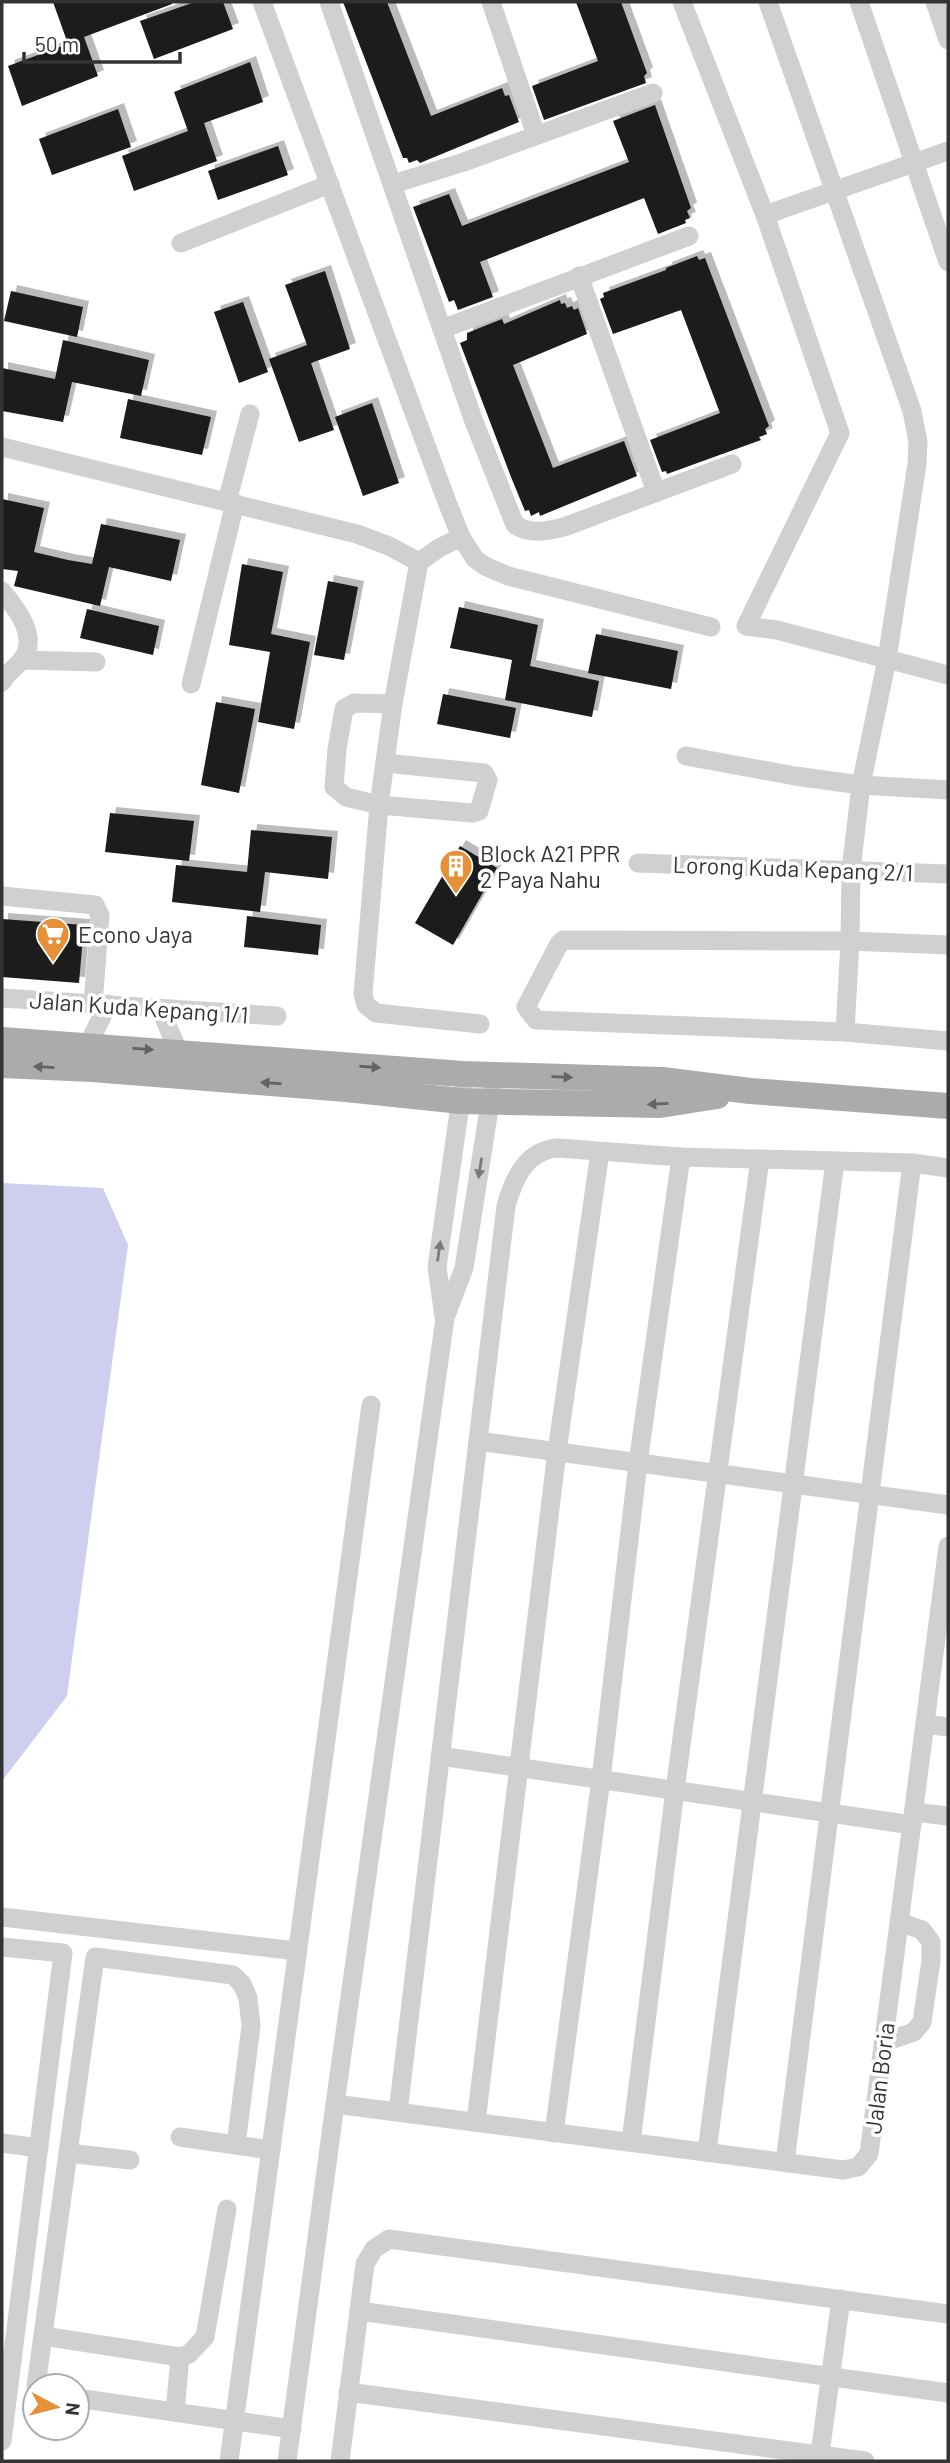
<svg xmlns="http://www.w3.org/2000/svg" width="950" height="2463" viewBox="0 0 950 2463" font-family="Barlow,sans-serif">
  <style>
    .water { fill: #cecfee }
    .building { fill: #1a1a1a; filter: url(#shadow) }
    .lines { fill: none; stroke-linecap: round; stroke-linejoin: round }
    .minor { stroke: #d0d0d0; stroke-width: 19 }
    .major { stroke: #ababab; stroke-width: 26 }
    .oneway { fill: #636363 }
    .oneway2 { fill: #7a7a7a }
    .labels { text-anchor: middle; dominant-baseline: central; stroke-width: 7; stroke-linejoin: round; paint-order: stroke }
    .poi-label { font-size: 23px; fill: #333; stroke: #fff; text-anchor: start }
    .street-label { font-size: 23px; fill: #333; stroke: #fff }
  </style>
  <defs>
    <filter id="shadow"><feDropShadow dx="6" dy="-6" stdDeviation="0" flood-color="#0004"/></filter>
  </defs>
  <rect width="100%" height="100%" fill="#fff"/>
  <!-- water -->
  <polygon class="water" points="2,1183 103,1188 128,1245 67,1696 2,1781"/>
  <!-- building -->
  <g class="building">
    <polygon points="53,2 172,2 172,4 84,37 98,76 22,106 8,66 68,44"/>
    <polygon points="195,2 223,2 233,29 154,59 140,21"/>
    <polygon points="343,2 387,2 431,116 502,88 505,96 509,95 519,122 420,163 417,160 409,163 407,158 403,158"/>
    <polygon points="576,2 621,2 647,73 644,76 646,83 544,120 532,86 598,61"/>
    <polygon points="250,62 263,102 204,123 217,161 134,191 122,156 188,131 174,92"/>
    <polygon points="655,105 691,208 687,211 690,218 685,220 686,223 658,234 644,198 480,262 493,297 458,310 454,300 449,302 413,207 449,194 462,226 629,162 613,121"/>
    <polygon points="118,109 131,147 52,175 39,139"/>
    <polygon points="278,146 288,175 218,200 208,171"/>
    <polygon points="697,256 699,260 705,258 769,426 765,429 767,434 759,437 761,440 667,474 666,471 662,472 650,440 720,413 681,310 613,334 600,299 604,297 603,293 666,270 666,268"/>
    <polygon points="325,271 350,349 311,363 334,430 299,442 269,359 307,345 285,285"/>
    <polygon points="11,291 83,307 77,337 4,321"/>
    <polygon points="560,300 561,304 565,303 567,308 572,306 574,310 578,308 587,334 513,365 553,468 624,441 637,476 540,516 539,512 531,516 529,510 525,511 511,477 460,343 467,340 467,333 502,319 504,324"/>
    <polygon points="243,302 268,372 239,383 214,312"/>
    <polygon points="63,340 149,360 141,396 72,382 63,422 2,411 2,368 55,379"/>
    <polygon points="128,399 211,417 202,455 120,438"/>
    <polygon points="372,403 399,483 363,496 335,417"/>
    <polygon points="2,499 44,508 34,552 68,560 92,564 101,524 180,540 171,581 109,567 100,606 14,586 18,571 2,569"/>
    <polygon points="242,564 283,572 271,634 310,642 294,729 258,722 270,652 229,645"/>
    <polygon points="328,581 358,587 344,660 314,655"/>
    <polygon points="459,607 538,625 530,666 599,681 592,717 505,700 512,660 450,648"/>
    <polygon points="87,609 159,626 153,655 80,638"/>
    <polygon points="596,634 678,651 671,689 588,673"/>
    <polygon points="443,694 516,708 510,738 437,724"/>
    <polygon points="216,702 255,709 239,793 201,785"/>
    <polygon points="110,813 194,821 189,861 105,852"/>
    <polygon points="251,830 332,837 328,879 265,872 260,912 172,902 176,865 247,872"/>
    <polygon points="460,846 497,868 453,945 415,923"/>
    <polygon points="247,916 321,925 318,955 244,947"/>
    <polygon points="2,919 84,925 79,983 2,977"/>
  </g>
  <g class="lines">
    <!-- minor -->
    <g class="minor">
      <polyline points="262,2 447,502 461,537 475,559 485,566 508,576 711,627"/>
      <path d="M329 2 473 419 515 525C532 535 546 531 564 527L732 464"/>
      <polyline points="491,2 536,135"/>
      <polyline points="682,2 765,215 840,433 746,626 777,630 948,675"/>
      <polyline points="768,2 912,411 918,442 917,464 887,659 861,785 851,870 850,941 845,1032"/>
      <polyline points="859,2 948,262"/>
      <polyline points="935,2 948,40"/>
      <polyline points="393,184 464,162 653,93"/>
      <polyline points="765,215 948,151"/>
      <polyline points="181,243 330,184"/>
      <polyline points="579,276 656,492"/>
      <polyline points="442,329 689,236"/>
      <polyline points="2,447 357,534 389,546 419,562"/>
      <polyline points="227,502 250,414"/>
      <polyline points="461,537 439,548 419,562 393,704 379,805 363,994 366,1005 376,1013 480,1024"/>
      <path d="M2 591C17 609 40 638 21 661 15 668 7 673 2 682"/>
      <polyline points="22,660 96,662"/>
      <polyline points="191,684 235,503"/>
      <polyline points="686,756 795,776 861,785 948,790"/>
      <polyline points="385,763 484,773 488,780 479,811 472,813 379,805 346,797 334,787 337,749 344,709 354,703 393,704"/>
      <polyline points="638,863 948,874"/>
      <polyline points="2,896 95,905 100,915 93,1004"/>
      <polyline points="948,945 850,941 563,940 559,944 526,1007 536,1020 845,1032 948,1041"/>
      <polyline points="2,998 277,1016"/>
      <polyline points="160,1008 178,1051"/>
      <polyline points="88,1045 108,1004"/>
      <polyline points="444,1317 437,1267 462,1091"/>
      <polyline points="478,1441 948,1505"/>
      <polyline points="925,1724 948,1727"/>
      <polyline points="440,1756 912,1825"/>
      <polyline points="914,1812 948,1816"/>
      <polyline points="2,1917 297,1951"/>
      <polyline points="2,1947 63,1953 2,2441"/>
      <polyline points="884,2042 914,2032 922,2022 931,1961 931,1942 922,1930 899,1922"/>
      <polyline points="335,2104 843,2170 858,2167 869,2154 948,1546"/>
      <path d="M398 2112 506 1206C514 1178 526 1151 557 1148L681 1157 912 1163 948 1168"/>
      <polyline points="476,2122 557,1451 600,1152"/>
      <polyline points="554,2133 601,1779 638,1463 681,1157"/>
      <polyline points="180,2137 236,2145"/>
      <polyline points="631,2142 675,1790 760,1159"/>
      <polyline points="2,2143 39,2148"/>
      <polyline points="707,2152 835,1161"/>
      <polyline points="68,2153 130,2160"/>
      <polyline points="785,2162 912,1163"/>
      <polyline points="359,2311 948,2393"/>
      <polyline points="43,2336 180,2357 189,2354 205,2337 227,2209"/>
      <polyline points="36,2386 95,1957 233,1975 242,1984 248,1998 251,2026 236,2145 271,2150"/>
      <polyline points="348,2392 865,2461"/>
      <polyline points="77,2398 292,2429"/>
      <polyline points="175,2412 180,2357"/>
      <polyline points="229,2461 371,1405"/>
      <polyline points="287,2461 335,2104 445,1318 464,1268 492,1090"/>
      <polyline points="340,2461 365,2264 374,2249 389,2239 948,2314"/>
      <polyline points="819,2461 841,2299"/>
    </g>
    <!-- major -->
    <g class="major">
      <polyline points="2,1040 463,1074 662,1080 750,1091 948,1106"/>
      <polyline points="2,1065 92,1069 346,1089 461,1101 660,1105 717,1096"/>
    </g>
  </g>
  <!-- one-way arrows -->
  <defs><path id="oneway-solid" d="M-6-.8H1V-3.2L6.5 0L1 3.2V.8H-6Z" transform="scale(1.75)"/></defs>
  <g class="oneway">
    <use href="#oneway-solid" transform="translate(143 1049) rotate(4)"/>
    <use href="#oneway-solid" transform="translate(44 1067) rotate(-177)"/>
    <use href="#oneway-solid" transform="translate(370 1067) rotate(4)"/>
    <use href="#oneway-solid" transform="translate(562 1077) rotate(2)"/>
    <use href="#oneway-solid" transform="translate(271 1083) rotate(-176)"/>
    <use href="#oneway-solid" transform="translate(658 1104) rotate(177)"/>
  </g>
  <g class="oneway2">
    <use href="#oneway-solid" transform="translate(480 1168) rotate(99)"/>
    <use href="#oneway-solid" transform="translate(439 1251) rotate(-82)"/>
  </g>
  <!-- icons -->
  <defs>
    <symbol id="building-pin" viewBox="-11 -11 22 30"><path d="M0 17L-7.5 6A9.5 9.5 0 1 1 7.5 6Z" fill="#e69138" stroke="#fff"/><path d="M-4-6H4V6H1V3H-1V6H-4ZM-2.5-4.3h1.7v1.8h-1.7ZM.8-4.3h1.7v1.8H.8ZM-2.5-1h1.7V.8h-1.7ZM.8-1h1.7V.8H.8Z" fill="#fff"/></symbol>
    <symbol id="supermarket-pin" viewBox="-11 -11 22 30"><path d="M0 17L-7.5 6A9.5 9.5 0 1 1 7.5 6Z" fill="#e69138" stroke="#fff"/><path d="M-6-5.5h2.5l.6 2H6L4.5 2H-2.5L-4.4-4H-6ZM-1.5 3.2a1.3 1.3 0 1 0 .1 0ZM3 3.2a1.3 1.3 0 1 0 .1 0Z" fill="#fff"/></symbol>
  </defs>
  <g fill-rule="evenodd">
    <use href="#building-pin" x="437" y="847" width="38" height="52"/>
    <use href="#supermarket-pin" x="34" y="915" width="38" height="52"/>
  </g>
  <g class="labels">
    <!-- poi labels -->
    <g class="poi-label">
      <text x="480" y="853">Block A21 PPR<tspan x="480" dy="26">2 Paya Nahu</tspan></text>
      <text x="78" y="934">Econo Jaya</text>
    </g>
    <!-- street labels -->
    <g class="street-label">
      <text transform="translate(793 868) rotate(2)">Lorong Kuda Kepang 2/1</text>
      <text transform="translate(139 1007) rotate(4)">Jalan Kuda Kepang 1/1</text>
      <text transform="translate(879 2078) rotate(-83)">Jalan Boria</text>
    </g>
  </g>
  <!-- border -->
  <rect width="950" height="2463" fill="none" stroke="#333333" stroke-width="7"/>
  <!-- north arrow -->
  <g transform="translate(56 2407) rotate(97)"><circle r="33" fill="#ffffff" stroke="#adadad" stroke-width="2"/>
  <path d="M0-5L12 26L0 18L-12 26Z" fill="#e69138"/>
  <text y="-10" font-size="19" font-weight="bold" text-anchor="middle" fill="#333333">N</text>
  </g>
  <!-- scale -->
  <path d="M24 52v10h156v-10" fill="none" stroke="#333333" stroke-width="3.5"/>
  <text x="35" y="52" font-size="21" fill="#333333" stroke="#ffffff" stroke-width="5" paint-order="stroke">50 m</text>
</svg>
